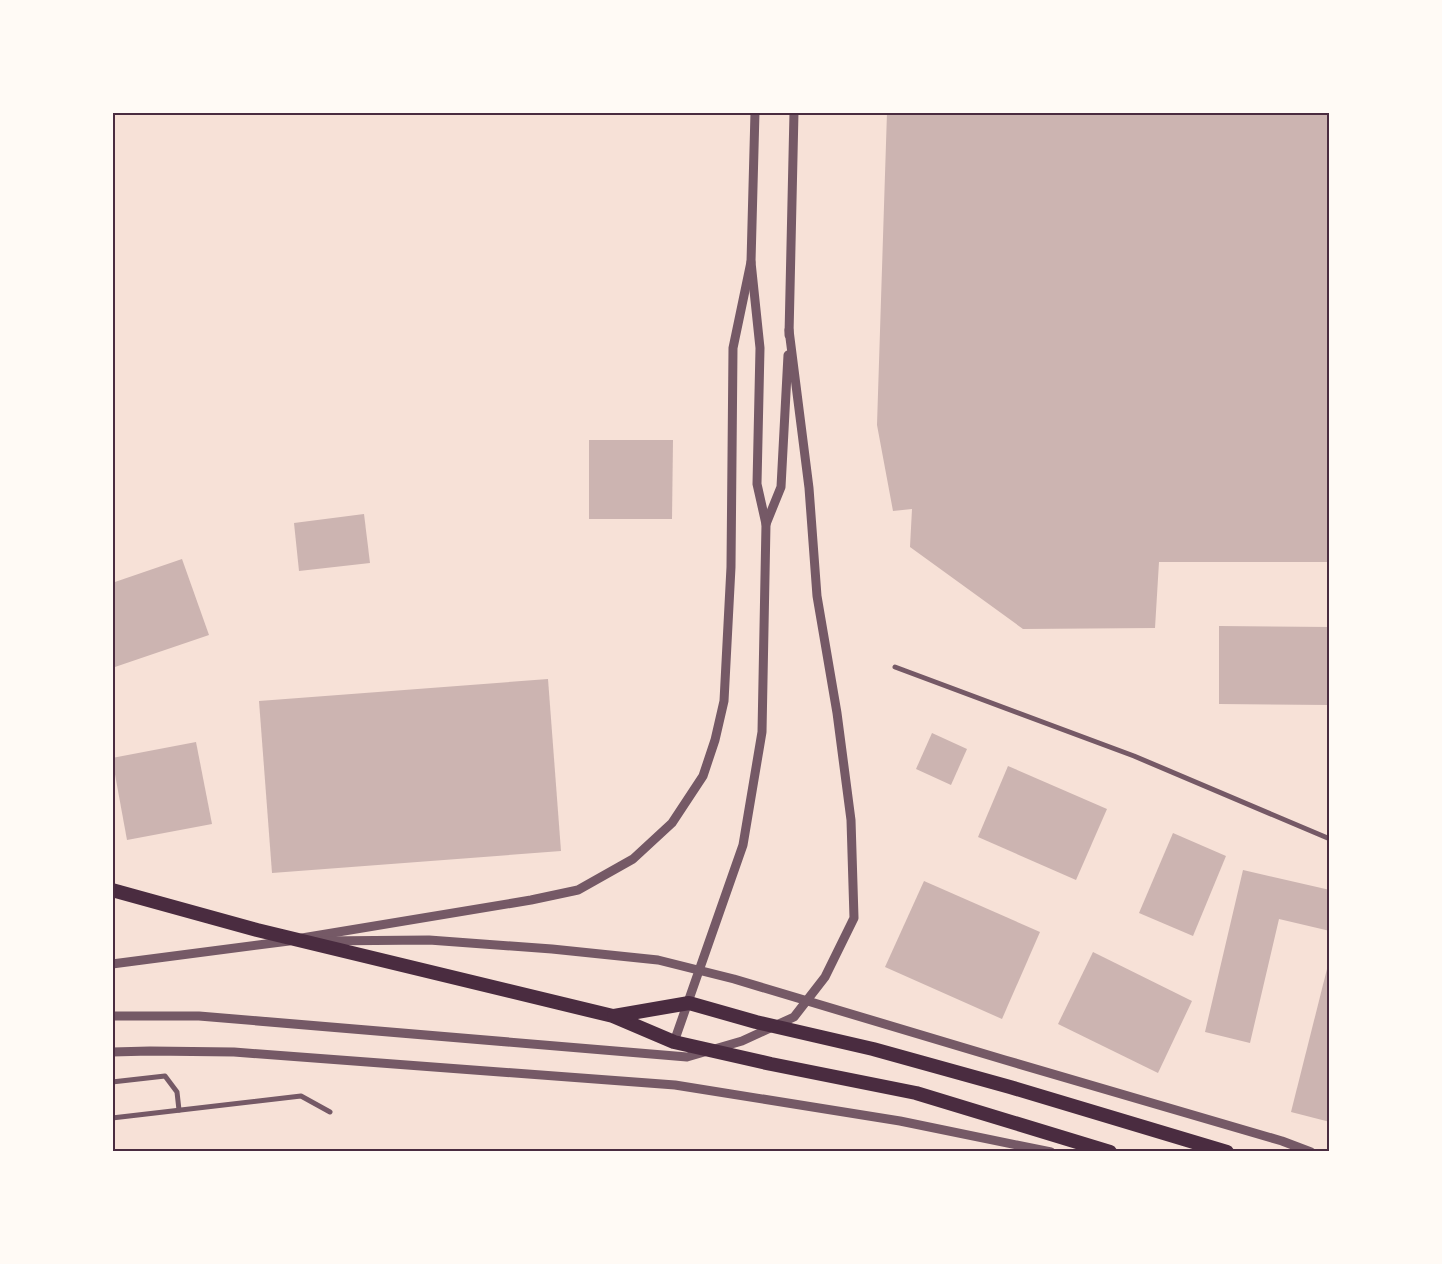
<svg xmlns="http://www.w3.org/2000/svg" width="1442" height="1264" viewBox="0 0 1442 1264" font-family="'Sofia Sans Condensed',sans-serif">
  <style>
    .building { fill: #ccb4b1 }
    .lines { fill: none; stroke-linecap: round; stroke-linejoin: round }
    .minor { stroke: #755966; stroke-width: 5 }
    .tertiary { stroke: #755966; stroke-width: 9 }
    .trunk { stroke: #4a2c40; stroke-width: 14 }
    .neatline { fill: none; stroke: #4a2c40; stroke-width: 2 }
  </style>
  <rect width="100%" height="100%" fill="#f7e1d7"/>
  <!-- building -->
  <g class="building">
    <polygon points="887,112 1330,112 1330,562 1159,562 1155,628 1023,629 910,547 912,509 893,511 877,425"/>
    <polygon points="589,440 673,440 672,519 589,519"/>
    <polygon points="364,514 370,563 299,571 294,523"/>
    <polygon points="182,559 209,635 112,668 112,583"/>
    <polygon points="1219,626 1330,627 1330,705 1219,704"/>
    <polygon points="548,679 561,851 272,873 259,701"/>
    <polygon points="932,733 967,749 951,785 916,769"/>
    <polygon points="196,742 212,824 127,840 112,758"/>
    <polygon points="1008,766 1107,809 1076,880 978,837"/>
    <polygon points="1173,833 1226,856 1193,936 1139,913"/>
    <polygon points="1243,870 1330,890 1330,931 1279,919 1250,1043 1205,1032"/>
    <polygon points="924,881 1040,932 1002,1019 885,967"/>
    <polygon points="1093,952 1192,1001 1158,1073 1058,1024"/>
    <polygon points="1328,965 1330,966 1330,1122 1291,1112"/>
  </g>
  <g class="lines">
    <!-- minor -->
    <g class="minor">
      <polyline points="895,667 1134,756 1330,839"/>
      <polyline points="112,1082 165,1076 177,1092 179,1110"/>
      <polyline points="112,1118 301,1096 330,1112"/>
    </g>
    <!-- tertiary -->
    <g class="tertiary">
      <polyline points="789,335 794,112"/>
      <polyline points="766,524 781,487 788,355"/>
      <polyline points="302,938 531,900 578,890 633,859 672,823 703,776 715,740 724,701 731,567 733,348 751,262"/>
      <polyline points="321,941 429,940 552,949 658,960 734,979 1005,1060 1282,1141 1311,1152"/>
      <polyline points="112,964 289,941"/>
      <polyline points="112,1016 199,1016 687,1057 742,1041 794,1017 825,977 854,918 851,820 837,713 817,596 809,488 789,330"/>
      <polyline points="674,1042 743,845 762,732 766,524 757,484 760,348 751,262 755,112"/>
      <polyline points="112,1052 150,1051 234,1052 675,1085 900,1121 1051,1152"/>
    </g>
    <!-- trunk -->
    <g class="trunk">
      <polyline points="112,890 257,930 613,1016 674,1042 771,1064 916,1093 1110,1152"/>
      <polyline points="614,1016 689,1003 756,1022 873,1049 1010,1087 1227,1152"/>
    </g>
  </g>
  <!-- border -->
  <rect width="1442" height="1264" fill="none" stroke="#fffaf5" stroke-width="228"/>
  <rect x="114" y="114" width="1214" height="1036" class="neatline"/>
</svg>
